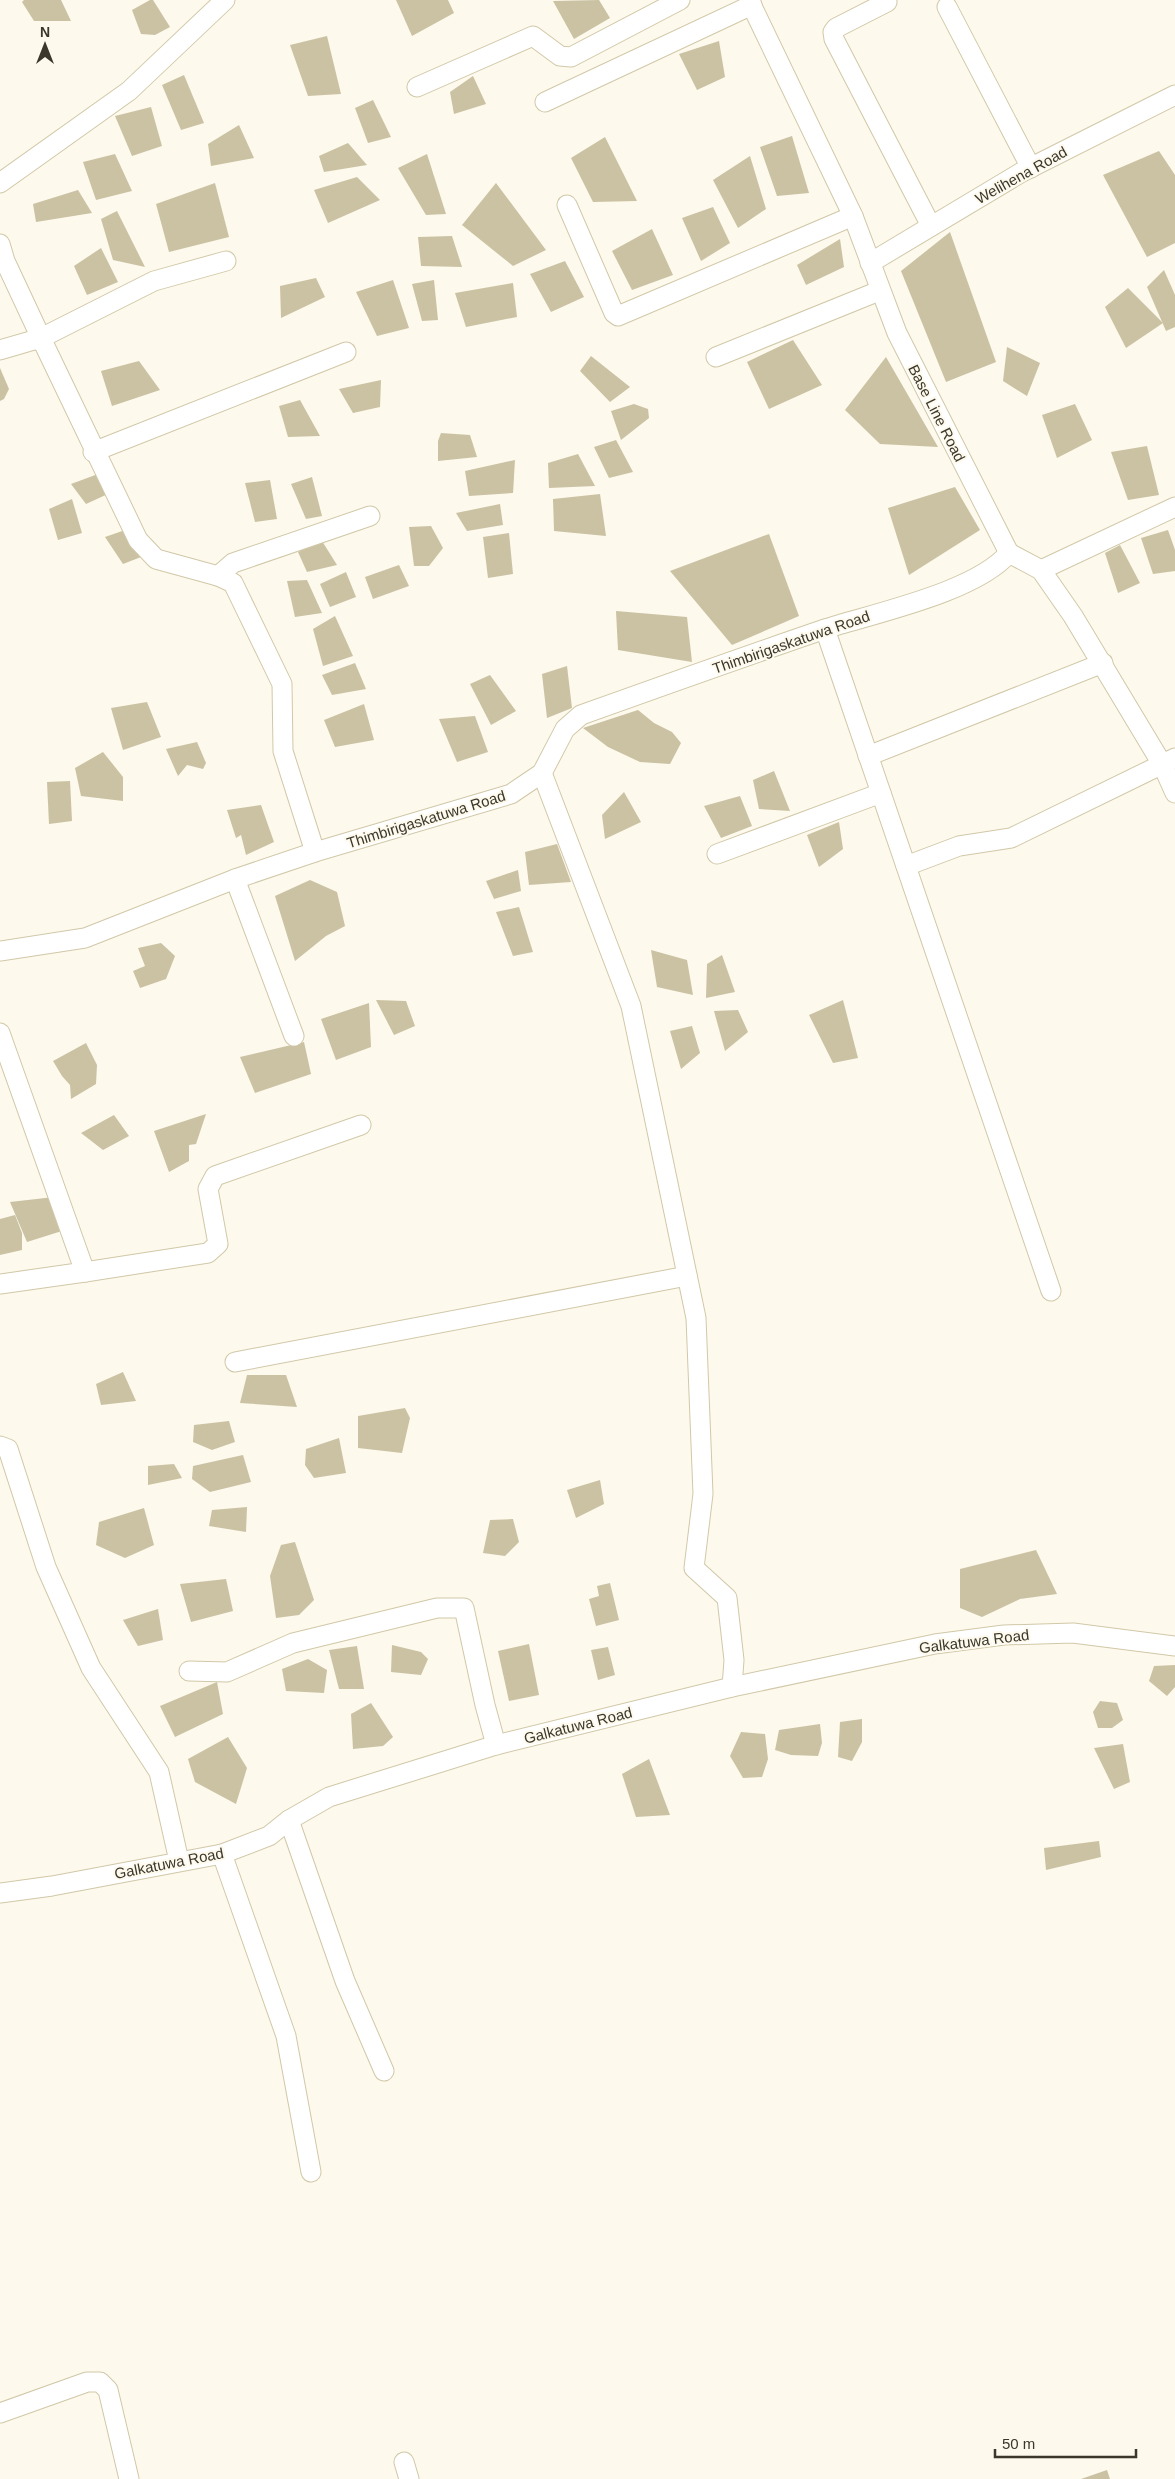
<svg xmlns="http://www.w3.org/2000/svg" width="1175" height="2479" viewBox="0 0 1175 2479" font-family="Helvetica,sans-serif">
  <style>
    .building { fill: #cbc2a3 }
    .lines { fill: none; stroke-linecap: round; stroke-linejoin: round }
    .street-casing { stroke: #d1c8a8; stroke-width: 21 }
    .street { stroke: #fff; stroke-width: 19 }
    .labels { text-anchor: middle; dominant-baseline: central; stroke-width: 4; stroke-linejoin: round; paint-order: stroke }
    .street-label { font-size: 15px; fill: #3b372a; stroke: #fdf9ec }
  </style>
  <rect width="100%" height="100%" fill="#fdf9ec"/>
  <!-- building -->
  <g class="building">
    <polygon points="24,0 61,0 71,21 34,21 22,2"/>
    <polygon points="150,0 153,0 170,27 155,35 141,34 132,10"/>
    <polygon points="396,0 448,0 454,13 412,36"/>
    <polygon points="599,0 610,18 574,39 553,1"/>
    <polygon points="327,36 341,94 308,96 290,45"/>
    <polygon points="719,41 725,77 697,90 679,54"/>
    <polygon points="184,75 204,123 181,130 162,85"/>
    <polygon points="473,76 486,104 454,114 450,92"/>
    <polygon points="373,100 391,137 368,143 355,108"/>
    <polygon points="151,107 162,146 132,156 115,116"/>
    <polygon points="239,125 254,158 211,166 208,144"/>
    <polygon points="792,136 809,193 777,196 760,147"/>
    <polygon points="605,137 637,201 593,202 571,158"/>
    <polygon points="348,143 367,165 324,172 319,156"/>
    <polygon points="1159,151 1175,175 1175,243 1147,257 1103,175"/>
    <polygon points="115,154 132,191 96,200 83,162"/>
    <polygon points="427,154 446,214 426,215 398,168"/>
    <polygon points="750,156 766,209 738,228 713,180"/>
    <polygon points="357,177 380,200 328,223 314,190"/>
    <polygon points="215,183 229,237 169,252 156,204"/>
    <polygon points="496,183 546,250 513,266 462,225"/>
    <polygon points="78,190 92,213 36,222 33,204"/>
    <polygon points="713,207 730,243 701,261 682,218"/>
    <polygon points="117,211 145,267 113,260 101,219"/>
    <polygon points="652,229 673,275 632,290 612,251"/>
    <polygon points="950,232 996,362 946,382 901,271"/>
    <polygon points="452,236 462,267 421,266 418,237"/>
    <polygon points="840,239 844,267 806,285 797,265"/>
    <polygon points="101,248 118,282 87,295 74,266"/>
    <polygon points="565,261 584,297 551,312 530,274"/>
    <polygon points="1164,270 1175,295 1175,327 1166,331 1147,287"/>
    <polygon points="316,278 325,297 281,318 280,286"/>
    <polygon points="393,280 409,328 377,336 356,292"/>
    <polygon points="434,280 438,320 422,321 412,284"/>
    <polygon points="513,283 517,317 466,327 455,293"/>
    <polygon points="1128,288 1163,323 1126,348 1105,307"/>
    <polygon points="793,340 822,385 769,409 747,362"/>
    <polygon points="1007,347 1040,363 1027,396 1003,381"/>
    <polygon points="591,356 630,387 610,402 580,371"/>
    <polygon points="886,357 938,447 880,444 845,410"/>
    <polygon points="139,361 160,390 112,406 101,371"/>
    <polygon points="0,368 9,389 4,399 0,401"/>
    <polygon points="381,380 380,407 353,413 339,389"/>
    <polygon points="300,400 320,436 288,437 279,406"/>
    <polygon points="634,404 648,409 649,418 621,440 611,411"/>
    <polygon points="1075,404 1092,440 1057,458 1042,415"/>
    <polygon points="441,433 470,435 477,457 438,461 438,441"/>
    <polygon points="616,440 633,472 609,478 594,447"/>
    <polygon points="1147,446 1159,495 1128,500 1111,452"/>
    <polygon points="578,454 595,486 549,488 548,463"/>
    <polygon points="515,460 513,493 469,496 465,471"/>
    <polygon points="98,474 110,493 86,504 71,484"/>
    <polygon points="312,477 322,516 306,519 291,484"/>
    <polygon points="270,480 277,519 255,522 245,483"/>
    <polygon points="955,487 980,530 909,575 888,508"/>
    <polygon points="600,494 606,536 554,531 553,499"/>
    <polygon points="72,499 82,533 58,540 49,509"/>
    <polygon points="500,504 503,525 467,531 456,513"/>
    <polygon points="431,526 443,548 429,566 414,566 409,527"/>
    <polygon points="128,529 141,557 123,564 105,537"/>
    <polygon points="1168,530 1175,550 1175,571 1153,574 1141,538"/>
    <polygon points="509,533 513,574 488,578 483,537"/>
    <polygon points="769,534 799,616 732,645 670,571"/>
    <polygon points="322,541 337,565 307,572 298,552"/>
    <polygon points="1120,545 1140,583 1118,593 1105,553"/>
    <polygon points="399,565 409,586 373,599 365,577"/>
    <polygon points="346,572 356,597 330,607 320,584"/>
    <polygon points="307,580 322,613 295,617 287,581"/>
    <polygon points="616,611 687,617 692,662 618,650"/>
    <polygon points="335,616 353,656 323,666 313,629"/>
    <polygon points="355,663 366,689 332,695 322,675"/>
    <polygon points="567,666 572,708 547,718 542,674"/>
    <polygon points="490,675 516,711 491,725 470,684"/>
    <polygon points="147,702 161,737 123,750 111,708"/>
    <polygon points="364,704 374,740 335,747 324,720"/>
    <polygon points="638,710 654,723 672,732 681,743 670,764 640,762 608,747 583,728"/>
    <polygon points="475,716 488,752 457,762 439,719"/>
    <polygon points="197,742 206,763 203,769 187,765 178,776 166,749"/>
    <polygon points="103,752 123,777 123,801 81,796 75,768"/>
    <polygon points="774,771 790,811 759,809 753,780"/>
    <polygon points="70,781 72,821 49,824 47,782"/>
    <polygon points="624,792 641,822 605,839 602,815"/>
    <polygon points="740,796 752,826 721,838 704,806"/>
    <polygon points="261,805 274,842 246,855 241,835 236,838 227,810"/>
    <polygon points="839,822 843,849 819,867 807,835"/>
    <polygon points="557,844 571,882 529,885 525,852"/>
    <polygon points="518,870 521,891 494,899 486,881"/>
    <polygon points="310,880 337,892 345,926 326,936 295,961 275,896"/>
    <polygon points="519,907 533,952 513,956 496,912"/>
    <polygon points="161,943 175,956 166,979 140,988 133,971 145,966 138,948"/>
    <polygon points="651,950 687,960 693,995 657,987"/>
    <polygon points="722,955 735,992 706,998 707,964"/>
    <polygon points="376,1000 406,1001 415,1026 394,1035"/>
    <polygon points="843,1000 858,1058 833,1063 809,1015"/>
    <polygon points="369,1003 371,1047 336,1060 321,1019"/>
    <polygon points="738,1010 748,1032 725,1051 714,1011"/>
    <polygon points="692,1026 700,1053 681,1069 670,1031"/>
    <polygon points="304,1042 311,1074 255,1093 240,1057"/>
    <polygon points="86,1043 97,1065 96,1084 71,1099 70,1085 62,1076 53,1061"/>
    <polygon points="206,1114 196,1144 189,1145 189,1161 169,1172 154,1131"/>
    <polygon points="114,1115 129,1136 103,1150 81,1133"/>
    <polygon points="54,1197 65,1230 27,1242 10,1202"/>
    <polygon points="15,1215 22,1233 22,1250 0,1255 0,1219"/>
    <polygon points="123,1372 136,1401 101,1405 96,1384"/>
    <polygon points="247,1375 286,1375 297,1407 240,1403"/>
    <polygon points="405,1408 410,1418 402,1453 358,1448 358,1416"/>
    <polygon points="229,1421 235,1442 212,1450 193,1442 194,1425"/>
    <polygon points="339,1438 346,1473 314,1478 305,1465 306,1449"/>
    <polygon points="243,1455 251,1482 210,1492 192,1479 193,1466"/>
    <polygon points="174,1464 182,1478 148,1485 148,1466"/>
    <polygon points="600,1480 604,1504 576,1518 567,1490"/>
    <polygon points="247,1507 246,1532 209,1526 212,1510"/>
    <polygon points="144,1508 154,1545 125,1558 96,1545 99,1522"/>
    <polygon points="513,1519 519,1542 505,1556 483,1553 490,1520"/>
    <polygon points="295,1542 314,1600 299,1615 276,1618 270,1576 281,1545"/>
    <polygon points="1036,1550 1057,1594 1020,1599 982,1617 960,1608 960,1569"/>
    <polygon points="226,1579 233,1611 191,1622 180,1584"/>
    <polygon points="610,1583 619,1620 596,1626 589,1599 599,1596 597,1586"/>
    <polygon points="158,1609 163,1640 138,1646 123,1620"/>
    <polygon points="529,1644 539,1695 509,1701 498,1651"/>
    <polygon points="392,1645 421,1652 428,1659 421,1675 391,1672"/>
    <polygon points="357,1646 364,1689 339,1689 329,1650"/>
    <polygon points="608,1647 615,1675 598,1680 591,1650"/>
    <polygon points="308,1659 327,1670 324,1693 286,1691 282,1669"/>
    <polygon points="1175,1665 1175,1687 1167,1696 1149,1681 1154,1666"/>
    <polygon points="217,1682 223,1714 175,1737 160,1706"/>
    <polygon points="1100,1701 1117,1703 1123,1720 1112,1728 1098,1728 1093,1712"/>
    <polygon points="371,1703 393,1737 383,1746 353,1749 351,1714"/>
    <polygon points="862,1719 862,1742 852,1761 838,1757 840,1722"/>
    <polygon points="820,1724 822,1743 818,1756 791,1755 775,1750 779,1730"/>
    <polygon points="741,1732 765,1734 768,1759 762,1777 743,1778 730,1756"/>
    <polygon points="228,1737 247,1768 236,1804 195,1782 188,1759"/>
    <polygon points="1123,1744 1130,1782 1114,1789 1094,1748"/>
    <polygon points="649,1759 670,1815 636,1817 622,1774"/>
    <polygon points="1099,1841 1101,1857 1046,1870 1044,1848"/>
    <polygon points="1107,2470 1110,2479 1081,2479"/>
  </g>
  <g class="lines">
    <defs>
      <g id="street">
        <polyline points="749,0 853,216 897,333 1009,553 1041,570 1073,616 1162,764 1175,793"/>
        <polyline points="887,2 836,28 833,32 834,39 931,226"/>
        <polyline points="947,7 1031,168"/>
        <polyline points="417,87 533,36 560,56 571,57 680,0"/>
        <polyline points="545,102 752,5"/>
        <polyline points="0,183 129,91 225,0"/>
        <polyline points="567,205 614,313 618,316 853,216"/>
        <polyline points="0,244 5,261 41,338 154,281 226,261"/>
        <polyline points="870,263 1022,172 1175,95"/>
        <polyline points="0,350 41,338 138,540 156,559 218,576 233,583 282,684 283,751 315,852"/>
        <polyline points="716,357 879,291"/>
        <polyline points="93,452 346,352"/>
        <polyline points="1041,570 1175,507"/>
        <polyline points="218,576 233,563 370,516"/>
        <polyline points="825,629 1051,1291"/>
        <polyline points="868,756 1103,663"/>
        <polyline points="542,773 631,1006 696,1318 703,1494 694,1568 727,1598 734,1660 732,1687"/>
        <polyline points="717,854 881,793"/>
        <polyline points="906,866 959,846 1011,838 1175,758"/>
        <polyline points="235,879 294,1036"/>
        <path d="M0 951 85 938 235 879 315 852 511 794 542 773 565 729 581 715C662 686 743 657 825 629 875 613 976 592 1009 553"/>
        <polyline points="0,1033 85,1272 0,1284"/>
        <polyline points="85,1272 208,1253 218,1244 208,1189 215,1176 361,1125"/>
        <polyline points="235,1362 687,1276"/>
        <polyline points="0,1446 8,1449 46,1567 91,1668 159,1772 179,1861"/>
        <polyline points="189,1671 227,1672 293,1643 437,1608 464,1608 485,1705 496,1745"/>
        <polyline points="289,1820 345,1981 384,2071"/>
        <polyline points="222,1854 286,2036 311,2172"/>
        <polyline points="0,1893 52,1886 222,1854 269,1836 289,1820 329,1797 496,1745 732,1687 935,1644 1004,1635 1073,1633 1175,1646"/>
        <polyline points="0,2413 87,2382 100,2382 108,2390 129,2479"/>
        <polyline points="404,2462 409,2479"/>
      </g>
    </defs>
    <!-- street casing -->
    <use href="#street" class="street-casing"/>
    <!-- street -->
    <use href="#street" class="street"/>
  </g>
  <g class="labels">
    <!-- street labels -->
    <g class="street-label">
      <text transform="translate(1021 175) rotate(-29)">Welihena Road</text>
      <text transform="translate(937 413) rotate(63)">Base Line Road</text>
      <text transform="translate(791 642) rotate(-19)">Thimbirigaskatuwa Road</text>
      <text transform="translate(426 819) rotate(-17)">Thimbirigaskatuwa Road</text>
      <text transform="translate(974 1641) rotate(-7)">Galkatuwa Road</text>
      <text transform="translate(578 1725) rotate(-14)">Galkatuwa Road</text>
      <text transform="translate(169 1863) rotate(-11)">Galkatuwa Road</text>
    </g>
  </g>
  <!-- north arrow -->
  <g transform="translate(45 45)" stroke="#fdf9ec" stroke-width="4" paint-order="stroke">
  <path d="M0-4L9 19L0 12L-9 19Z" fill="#3b372a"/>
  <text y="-8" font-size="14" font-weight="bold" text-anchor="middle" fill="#3b372a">N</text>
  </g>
  <!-- scale -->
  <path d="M995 2449v8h141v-8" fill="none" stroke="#3b372a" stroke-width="2.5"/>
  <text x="1002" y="2449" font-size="15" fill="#3b372a" stroke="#fdf9ec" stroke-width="4" paint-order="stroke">50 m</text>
</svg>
